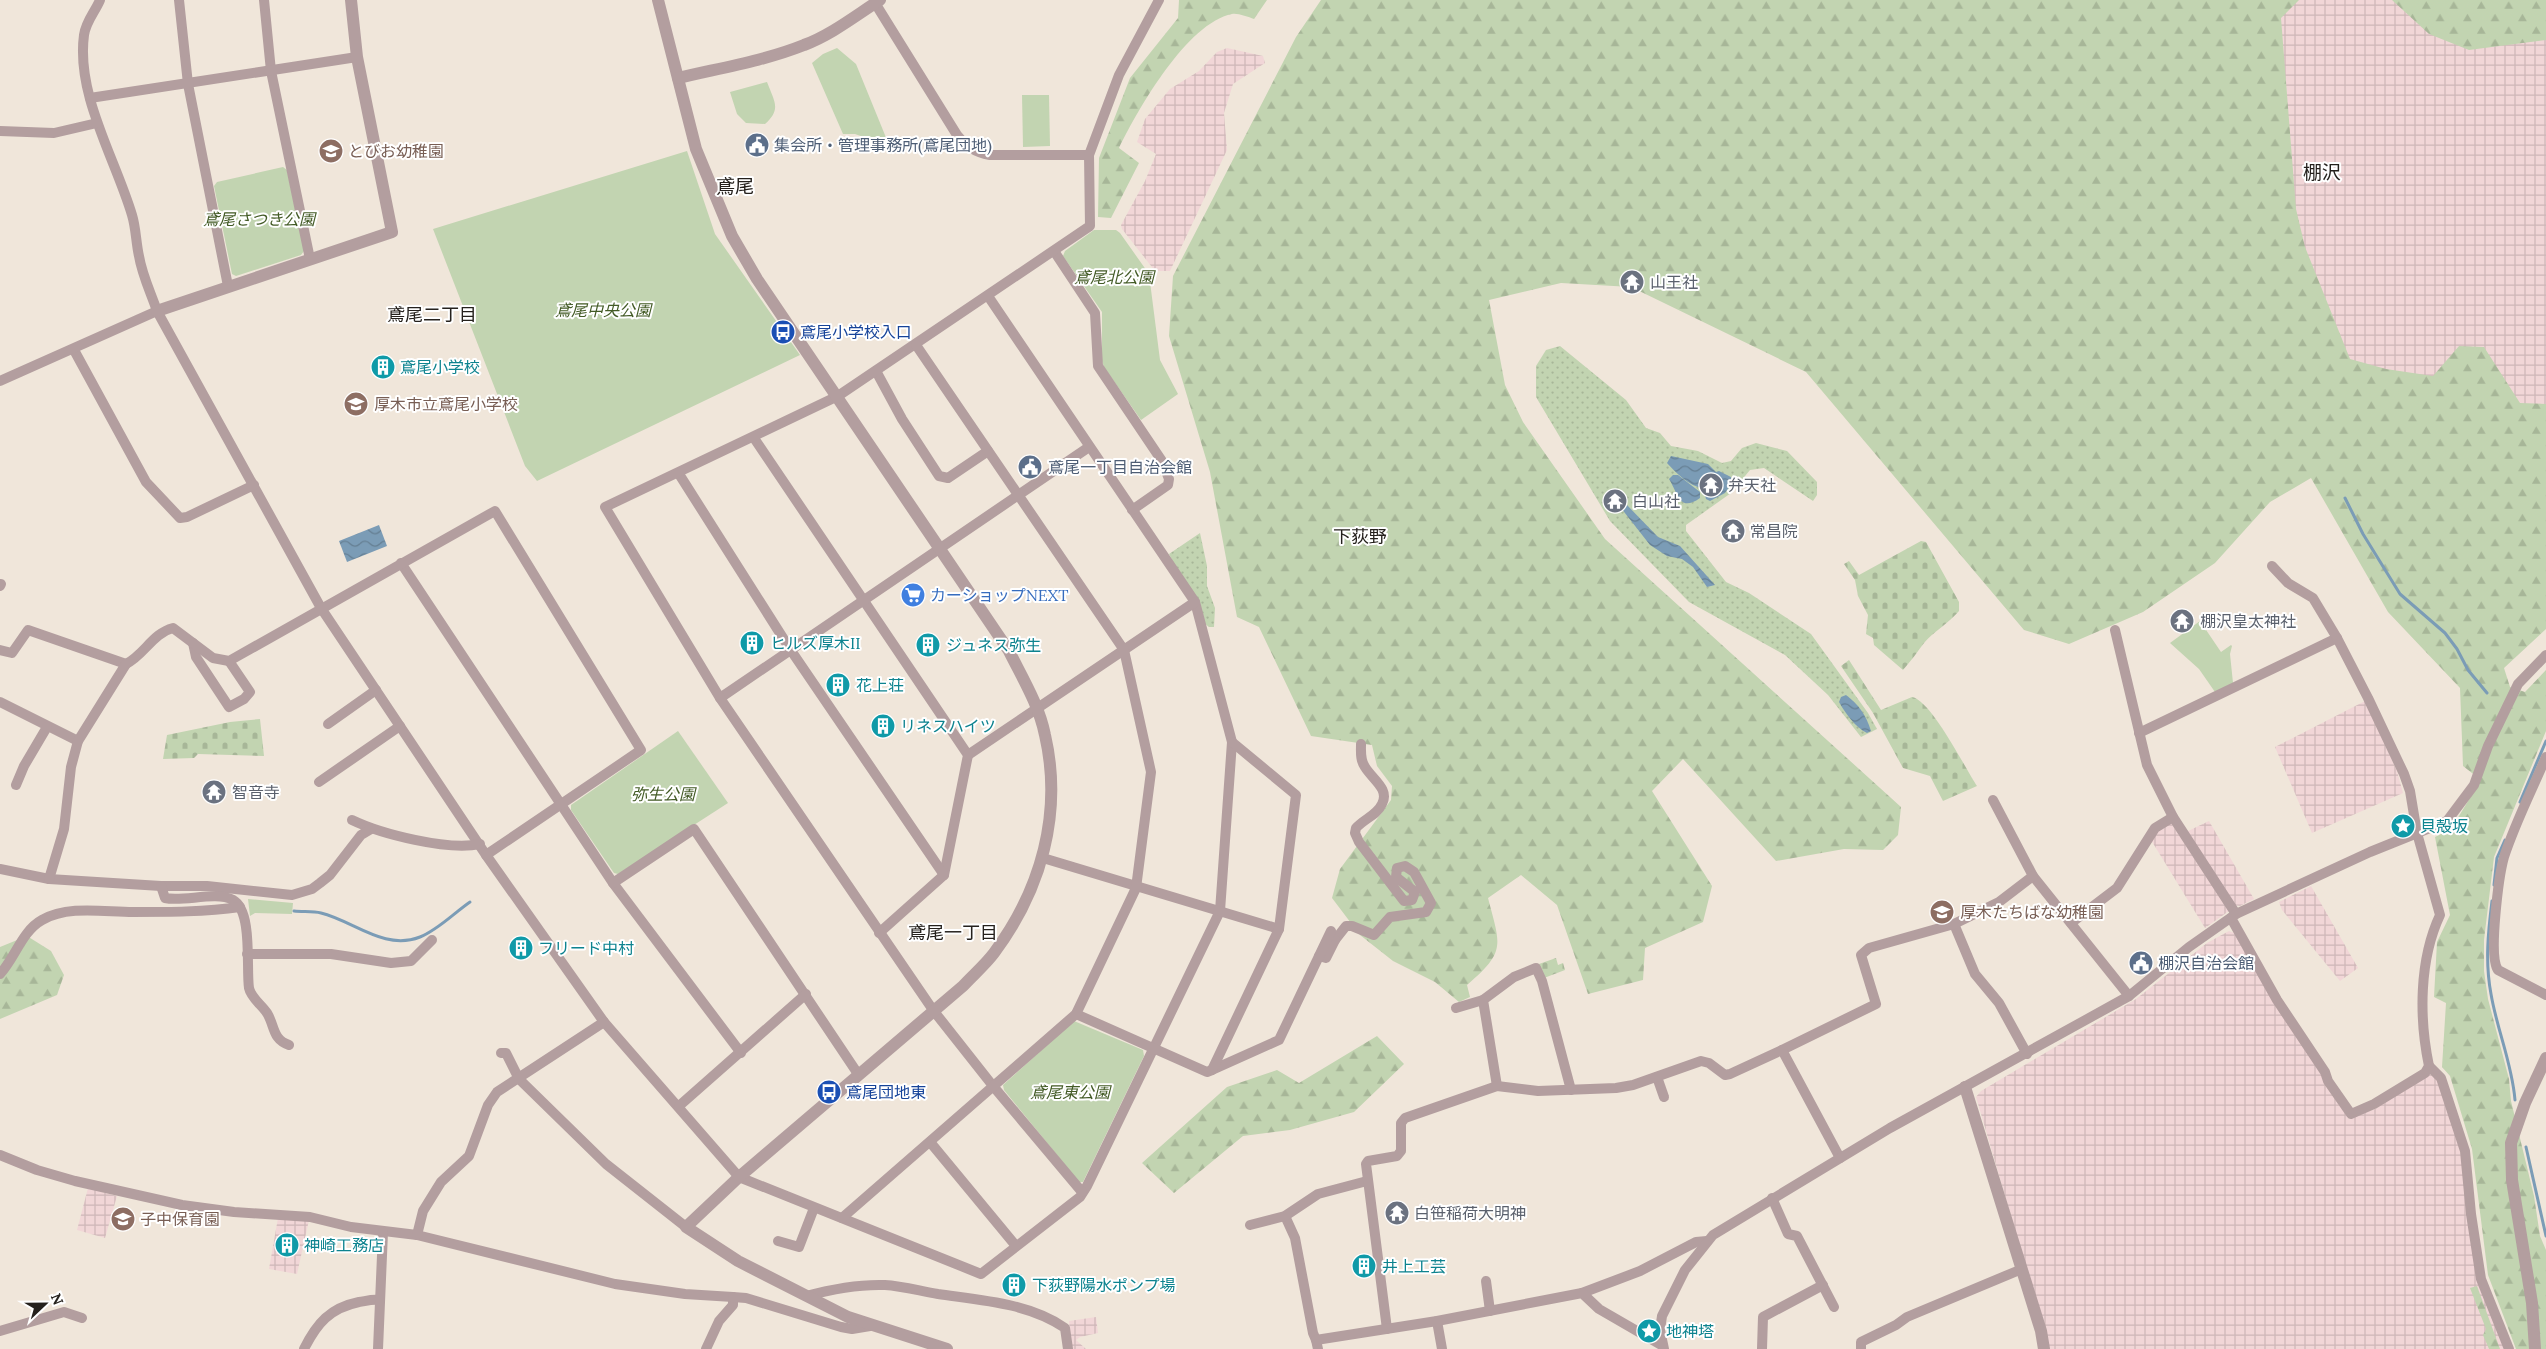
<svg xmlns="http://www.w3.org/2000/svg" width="2546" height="1349" viewBox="0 0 2546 1349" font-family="Lora,'Noto Sans JP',serif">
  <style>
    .industrial { fill: url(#industrial-grid) }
    .green { fill: #c2d4b1 }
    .forest { fill: url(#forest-firs) }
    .cemetery { fill: url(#cemetery-stones) }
    .garden { fill: url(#garden-dots) }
    .water { fill: url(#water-waves) }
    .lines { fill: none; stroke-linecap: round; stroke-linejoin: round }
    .stream { stroke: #7b9cb6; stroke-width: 3 }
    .minor { stroke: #b39e9f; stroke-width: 10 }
    .tertiary { stroke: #b39e9f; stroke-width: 12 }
    .labels { text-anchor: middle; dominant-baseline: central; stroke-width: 4; stroke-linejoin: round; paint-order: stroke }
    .service-label { font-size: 16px; fill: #4e5e75; stroke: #fff; text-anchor: start }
    .education-label { font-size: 16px; fill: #785e54; stroke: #fff; text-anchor: start }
    .park-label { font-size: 16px; font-style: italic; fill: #435b26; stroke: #fff }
    .worship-label { font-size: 16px; fill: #5b616d; stroke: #fff; text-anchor: start }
    .transit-label { font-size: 16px; fill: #164399; stroke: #fff; text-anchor: start }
    .culture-label { font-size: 16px; fill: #0d838f; stroke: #fff; text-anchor: start }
    .shop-label { font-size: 16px; fill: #366cbe; stroke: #fff; text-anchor: start }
    .neighbourhood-label { font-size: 18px; fill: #25211d; stroke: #fff }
    .quarter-label { font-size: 19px; fill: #25211d; stroke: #fff }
  </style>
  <defs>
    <pattern id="industrial-grid" width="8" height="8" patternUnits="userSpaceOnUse" patternTransform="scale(1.25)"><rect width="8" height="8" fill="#f1d6d7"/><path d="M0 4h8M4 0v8" fill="none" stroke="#ceb7b8"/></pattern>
    <pattern id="forest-firs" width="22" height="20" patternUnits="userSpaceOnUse" patternTransform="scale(1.25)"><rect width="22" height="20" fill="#c2d4b1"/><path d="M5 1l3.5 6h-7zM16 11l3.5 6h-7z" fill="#a7b698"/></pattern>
    <pattern id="cemetery-stones" width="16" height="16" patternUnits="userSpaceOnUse" patternTransform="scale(1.25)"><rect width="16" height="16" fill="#c2d4b1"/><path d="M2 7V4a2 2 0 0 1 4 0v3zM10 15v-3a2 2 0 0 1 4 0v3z" fill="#a7b698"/></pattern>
    <pattern id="garden-dots" width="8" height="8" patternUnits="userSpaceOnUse" patternTransform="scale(1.25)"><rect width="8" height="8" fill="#c2d4b1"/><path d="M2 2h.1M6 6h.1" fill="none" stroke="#a7b698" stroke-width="1.8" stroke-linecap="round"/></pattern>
    <pattern id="water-waves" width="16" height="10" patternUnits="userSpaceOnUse" patternTransform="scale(1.25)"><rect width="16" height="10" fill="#7b9cb6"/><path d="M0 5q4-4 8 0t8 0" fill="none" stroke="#657f93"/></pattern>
  </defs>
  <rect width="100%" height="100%" fill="#f0e6da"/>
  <!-- industrial -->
  <g class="industrial">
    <polygon points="2210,0 2526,0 2546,8 2546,499 2311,371"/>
    <polygon points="1227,48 1263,56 1265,63 1233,84 1224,113 1227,150 1170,271 1155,271 1122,229 1121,225 1145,181 1156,154 1137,142 1145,119 1170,89 1199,71 1217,52"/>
    <polygon points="2365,701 2397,771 2403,793 2312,833 2275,747"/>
    <polygon points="2209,821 2254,899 2240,906 2233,905 2186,832"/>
    <polygon points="2171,823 2229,911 2205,928 2151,840 2158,830"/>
    <polygon points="2311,886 2358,968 2340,981 2282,910 2279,902"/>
    <polygon points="2229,931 2234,933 2321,1071 2328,1089 2349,1119 2375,1109 2430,1074 2440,1082 2460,1150 2479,1278 2506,1349 2048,1349 2046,1335 1976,1097 1981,1091 2136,999 2207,943"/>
    <polygon points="88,1188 117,1196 105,1238 77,1230"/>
    <polygon points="278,1218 309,1220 297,1274 269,1269"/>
    <polygon points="1096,1317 1098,1333 1080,1337 1076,1340 1086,1349 1071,1349 1069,1321"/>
  </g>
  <!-- green -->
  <g class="green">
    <polygon points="837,48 856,64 887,140 883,144 855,134 843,134 812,63 823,54"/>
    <path d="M767 82C774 101 782 109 765 124L746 123 737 114 730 92Z"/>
    <polygon points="1022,95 1049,95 1050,146 1023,147"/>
    <polygon points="687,151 715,234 800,355 537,481 525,466 433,229"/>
    <polygon points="283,167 287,170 304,251 301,255 236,276 232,274 214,186 217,182"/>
    <polygon points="1094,230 1116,230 1120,233 1149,274 1160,360 1178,394 1141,420 1104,367 1102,361 1102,312 1063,256 1065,251"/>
    <polygon points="2200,621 2221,652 2231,645 2232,646 2230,654 2233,683 2215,692 2199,669 2170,643"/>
    <polygon points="678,731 728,803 618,874 614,873 571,810 571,805"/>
    <polygon points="248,899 293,903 292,914 255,913 250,916"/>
    <polygon points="1074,1021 1143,1050 1144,1056 1083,1182 1079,1182 1004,1090 1003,1085"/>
  </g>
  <!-- forest -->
  <g class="forest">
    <path d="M1179 0H1267L1254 19C1248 17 1238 13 1232 14 1187 23 1138 109 1119 148L1139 163 1111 218 1098 217 1099 158 1130 78 1178 18Z"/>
    <path d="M1321 0H2299L2281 18 2296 209 2305 247 2350 359 2386 369 2433 376 2459 346 2484 347 2520 403 2546 404V629L2504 668 2510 687 2525 692 2546 670V731L2494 857 2484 940V971L2488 999 2509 1079 2511 1101 2534 1196 2540 1236 2546 1250V1349H2516L2488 1275 2472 1149 2450 1076 2442 1067 2446 1003 2434 997 2437 942 2450 915 2435 837 2451 829 2481 780 2463 766 2460 688 2388 612 2311 478 2270 502 2215 563 2143 612 2069 644 2024 630 1806 372 1631 287 1561 283 1489 300 1505 385 1523 422 1605 539 1901 807 1898 835 1883 850 1844 849 1776 861 1683 759 1652 791 1712 886 1703 922 1645 948 1643 980 1588 994 1557 905 1521 875 1488 898C1500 945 1507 951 1467 985L1470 997 1459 1002 1435 982 1393 961 1360 935 1332 898 1340 869 1391 800 1392 786 1377 766 1372 745 1311 736 1259 627 1237 617 1210 472 1169 336 1173 276 1296 37Z"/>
    <polygon points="2392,0 2546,0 2546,40 2469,50 2429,34"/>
    <polygon points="27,936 51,951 64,975 57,995 0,1019 0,947"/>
    <polygon points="1377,1036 1404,1064 1354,1112 1290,1130 1243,1136 1174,1193 1142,1163 1227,1087 1277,1070 1299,1083"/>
    <polygon points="2477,1286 2500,1349 2489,1349 2483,1335 2486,1329 2470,1288"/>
  </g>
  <!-- cemetery -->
  <g class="cemetery">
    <path d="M1921 541 1926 542 1959 602V611C1949 623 1933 632 1924 643 1918 651 1911 661 1903 670L1874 645 1873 638 1866 634 1868 615 1858 596 1855 580 1844 564 1849 561 1859 575Z"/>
    <path d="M1849 660 1881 710 1912 697C1931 700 1965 768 1977 786L1943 801 1930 776 1903 768 1873 713 1841 666Z"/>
    <polygon points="260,719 264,756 198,754 194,758 163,759 167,735 230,722"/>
    <polygon points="1556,958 1558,965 1563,963 1565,970 1544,978 1539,964"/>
  </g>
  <!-- garden -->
  <g class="garden">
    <polygon points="1560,346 1626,400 1646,428 1660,433 1671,446 1698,451 1722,463 1731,461 1742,448 1756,443 1787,451 1817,482 1817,495 1813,501 1764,468 1750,470 1731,493 1686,525 1686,531 1726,582 1749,593 1811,634 1868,713 1877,729 1861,737 1828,695 1785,655 1689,602 1610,521 1536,397 1536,366 1546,350"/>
    <polygon points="1200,533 1207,566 1207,586 1215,608 1214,627 1209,627 1204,623 1169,554"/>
  </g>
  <!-- water -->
  <g class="water">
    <path d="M1671 456 1708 464 1716 472 1719 471 1731 477 1732 483 1725 493 1710 501 1706 499 1703 488C1690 487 1675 472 1667 463Z"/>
    <path d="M1673 475H1678L1700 492V498C1679 513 1678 493 1669 479Z"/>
    <polygon points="1625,503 1658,537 1680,546 1715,585 1707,587 1693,567 1682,559 1667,556 1650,545 1621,508"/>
    <polygon points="379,525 387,546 347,562 339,541"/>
    <path d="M1846 695C1859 705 1866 715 1871 731L1867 733C1856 728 1845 713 1839 702L1841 697Z"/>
  </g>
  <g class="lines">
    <!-- stream -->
    <g class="stream">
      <polyline points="2345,498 2363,534 2400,594 2445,633 2457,649 2468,670 2487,693"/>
      <polyline points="2520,802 2546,741"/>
      <polyline points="2494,885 2497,858 2505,840"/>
      <path d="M2492 901C2488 933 2485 962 2491 994 2497 1030 2512 1063 2515 1100"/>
      <path d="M294 911C303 912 313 911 321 913 354 921 384 951 420 937 438 930 454 913 470 902"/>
      <polyline points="2526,1147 2546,1236"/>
    </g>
    <!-- minor -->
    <g class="minor">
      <path d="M100 0C95 12 86 21 84 35 76 95 115 158 132 215 136 228 136 243 139 256 142 275 151 293 157 311L321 608 486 855 604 1022 739 1177 981 1274 1080 1197 1087 1186 1220 911 1232 742 1195 602 988 296"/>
      <polyline points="179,0 188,84 228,286"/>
      <polyline points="264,0 271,71 310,259"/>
      <path d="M875 3 957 135C967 147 975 152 990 155H1089"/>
      <polyline points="90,98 357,57"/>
      <polyline points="0,131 54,133 97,123"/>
      <polyline points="1054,251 1095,313 1098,366 1162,461 1169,479 1168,485 1132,510"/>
      <polyline points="74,350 146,482 180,518 187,517 254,485"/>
      <polyline points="876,371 902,419 939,476 948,478 988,451"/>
      <polyline points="0,381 157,311"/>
      <polyline points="754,438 968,755 944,875 879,933"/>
      <polyline points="679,474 790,649 944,875"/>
      <polyline points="401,563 613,883 741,1053"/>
      <polyline points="0,586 1,584"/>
      <polyline points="2115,630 2147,765 2173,817 2236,914"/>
      <polyline points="193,643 196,657 229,707 244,699 250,692 229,661"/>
      <polyline points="0,650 12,653 28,630 126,664"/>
      <polyline points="720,698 1089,447"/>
      <polyline points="0,702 78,741"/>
      <polyline points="328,724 376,690"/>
      <polyline points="2139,733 2337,638"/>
      <polyline points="968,755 1195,602"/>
      <path d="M2546 757C2532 790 2515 823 2504 857 2499 875 2488 956 2498 970L2546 995"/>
      <polyline points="319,782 400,726"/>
      <polyline points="16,785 24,766 47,727"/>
      <polyline points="1993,800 2033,876 2129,996"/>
      <path d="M352 820C381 834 448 851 480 844"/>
      <polyline points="1043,858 1279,929"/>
      <polyline points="0,869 49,879 161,886 207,886 292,895 312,889 320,883 330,875 361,835 371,829"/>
      <path d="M49 879 64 829 71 767 78 741 126 664C144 655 153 633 173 628L213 658 229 661 495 511 641 750 486 855"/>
      <polyline points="613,883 694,829 858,1074"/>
      <path d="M161 886 165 898C184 902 216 891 233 900 253 911 246 968 249 988 251 998 262 1005 267 1013 275 1026 272 1039 289 1045"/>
      <path d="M2231 918 2277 1000 2325 1072 2328 1081 2351 1114 2374 1104 2425 1073 2429 1066C2419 1018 2419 960 2440 915L2417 833 2410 791 2404 774 2368 698 2337 638 2313 598 2288 583 2272 566"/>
      <polyline points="2071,923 2117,888 2155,828 2173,817"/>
      <polyline points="1954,924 1975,974 1999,1003 2027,1054"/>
      <path d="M1335 940 1346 926H1352L1374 935 1390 917 1426 912 1431 903 1414 872 1405 866 1397 868 1396 877 1415 892 1412 900 1404 901 1359 842 1355 833 1356 828C1364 819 1377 815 1382 804 1390 789 1372 779 1365 767 1360 760 1361 752 1361 744"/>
      <polyline points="247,954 331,954 391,963 411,961 432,940"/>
      <polyline points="1319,956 1326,958 1335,940 1329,937"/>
      <path d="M0 974C15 958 22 931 42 920 68 905 104 912 133 912 168 912 205 912 240 907"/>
      <polyline points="1456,1008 1483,1000"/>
      <polyline points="1076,1014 1207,1072 1212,1070 1279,1040 1331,931"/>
      <polyline points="1782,1050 1876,1004 1861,955 1869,948 1954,924 1999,902 2033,876"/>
      <polyline points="501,1053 506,1053 519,1079 606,1164 686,1227"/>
      <polyline points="2429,1066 2441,1078 2465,1151 2471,1214 2481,1279 2509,1349"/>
      <polyline points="1212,1070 1279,929 1296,795 1232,742"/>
      <polyline points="1657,1077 1664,1097"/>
      <polyline points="1497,1086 1483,1000 1514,977 1536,968 1542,981 1571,1090"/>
      <polyline points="679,1106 806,994"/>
      <polyline points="930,1142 1016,1246"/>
      <polyline points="0,1155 37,1170 75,1181 182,1205 234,1212 310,1217 351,1227 417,1235 615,1284 685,1294 733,1297 733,1305 719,1321 706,1349"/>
      <polyline points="1082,1192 993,1086 933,1010 720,698 605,507 838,396 1090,226 1089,155 1119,75 1159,0"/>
      <polyline points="1772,1198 1788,1234 1797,1236 1834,1307"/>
      <polyline points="1285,1216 1295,1238 1313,1333 1316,1340"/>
      <polyline points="842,1218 1076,1014 1136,888 1151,772 1124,650 916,345"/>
      <polyline points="1250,1225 1285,1216 1318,1194 1367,1181"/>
      <polyline points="417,1235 423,1211 441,1182 469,1156 488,1105 497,1092 604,1022"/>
      <polyline points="778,1241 799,1247 814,1208"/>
      <polyline points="1486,1281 1490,1311"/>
      <polyline points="1582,1293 1640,1271 1696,1242 1707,1241"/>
      <path d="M806 1296C832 1289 858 1284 885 1285 902 1286 920 1291 938 1294 980 1300 1029 1303 1065 1328L1068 1349"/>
      <polyline points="733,1297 746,1298 841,1327 852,1329 870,1326"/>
      <polyline points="1437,1321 1442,1349"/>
      <polyline points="1387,1329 1366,1164 1368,1161 1397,1156 1401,1151 1401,1123 1405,1118 1497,1086 1538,1091 1616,1088 1633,1085 1701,1061 1709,1063 1725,1075 1730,1074 1782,1050 1840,1158"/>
      <polyline points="0,1331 64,1312 82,1318"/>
      <path d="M304 1349C317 1323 330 1308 359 1302 366 1301 372 1299 379 1300"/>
      <polyline points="378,1349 383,1232"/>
      <polyline points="1318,1349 1316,1340 1437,1321 1582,1293 1599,1309 1663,1346"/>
      <polyline points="1664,1349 1660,1330 1662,1316 1685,1270 1713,1235 1890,1128 2129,996 2189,947 2236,914 2370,852 2447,821 2474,785 2488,746 2518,684 2546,655"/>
      <polyline points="1762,1349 1763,1317 1823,1285"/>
      <polyline points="1861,1349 1861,1342 1896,1325 1907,1317 2022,1269"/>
    </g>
    <!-- tertiary -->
    <g class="tertiary">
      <path d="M658 0 696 149 732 236 757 279 1009 651C1023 679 1039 705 1045 735 1063 813 1041 890 994 953 985 965 973 975 963 986L739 1177 686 1227 738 1261 848 1317 947 1349"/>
      <path d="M678 78C720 68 764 61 804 45 831 35 855 16 880 0"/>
      <polyline points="157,311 392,232 357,57 351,0"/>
      <polyline points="1965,1087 2041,1331 2044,1349"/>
      <polyline points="2535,1349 2532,1303 2512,1180 2511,1143 2525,1103 2546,1058"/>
    </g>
  </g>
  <!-- icons -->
  <defs>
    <symbol id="civic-disc" viewBox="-11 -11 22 22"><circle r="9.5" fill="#5c6f8a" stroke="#fff"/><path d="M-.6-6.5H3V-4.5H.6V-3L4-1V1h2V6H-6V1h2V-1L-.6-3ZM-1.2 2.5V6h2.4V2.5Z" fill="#fff"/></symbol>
    <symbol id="school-disc" viewBox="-11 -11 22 22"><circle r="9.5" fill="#8d6e63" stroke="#fff"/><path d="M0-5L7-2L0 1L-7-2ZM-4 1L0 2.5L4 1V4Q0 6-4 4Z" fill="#fff"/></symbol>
    <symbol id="temple-disc" viewBox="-11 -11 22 22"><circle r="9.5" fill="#6b7280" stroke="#fff"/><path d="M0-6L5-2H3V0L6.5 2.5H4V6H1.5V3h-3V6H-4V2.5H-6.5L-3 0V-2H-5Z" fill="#fff"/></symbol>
    <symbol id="bus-disc" viewBox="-11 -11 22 22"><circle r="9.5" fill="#1a4fb4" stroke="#fff"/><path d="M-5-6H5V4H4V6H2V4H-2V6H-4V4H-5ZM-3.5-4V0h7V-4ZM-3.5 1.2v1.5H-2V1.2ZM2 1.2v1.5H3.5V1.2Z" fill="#fff"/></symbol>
    <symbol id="building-disc" viewBox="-11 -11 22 22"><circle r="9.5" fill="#0f9aa8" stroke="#fff"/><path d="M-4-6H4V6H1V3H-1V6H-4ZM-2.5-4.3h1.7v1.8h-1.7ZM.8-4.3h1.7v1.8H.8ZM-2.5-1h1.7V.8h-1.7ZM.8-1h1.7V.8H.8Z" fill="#fff"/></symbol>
    <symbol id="supermarket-disc" viewBox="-11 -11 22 22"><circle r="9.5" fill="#3f7fe0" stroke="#fff"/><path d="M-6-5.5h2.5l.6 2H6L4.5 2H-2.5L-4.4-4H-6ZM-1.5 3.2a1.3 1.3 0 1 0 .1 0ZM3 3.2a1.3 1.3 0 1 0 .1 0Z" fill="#fff"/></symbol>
    <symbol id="sight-disc" viewBox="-11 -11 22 22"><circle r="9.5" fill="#0f9aa8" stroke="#fff"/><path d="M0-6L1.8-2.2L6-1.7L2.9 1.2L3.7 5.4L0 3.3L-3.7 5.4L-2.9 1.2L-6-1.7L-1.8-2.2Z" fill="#fff"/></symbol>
  </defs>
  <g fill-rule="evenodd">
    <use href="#civic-disc" x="743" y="131" width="28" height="28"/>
    <use href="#school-disc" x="317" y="137" width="28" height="28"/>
    <use href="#temple-disc" x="1618" y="268" width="28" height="28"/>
    <use href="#bus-disc" x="769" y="318" width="28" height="28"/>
    <use href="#building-disc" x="369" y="353" width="28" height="28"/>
    <use href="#school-disc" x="342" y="390" width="28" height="28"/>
    <use href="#civic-disc" x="1016" y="453" width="28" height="28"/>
    <use href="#temple-disc" x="1697" y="471" width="28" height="28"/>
    <use href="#temple-disc" x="1601" y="487" width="28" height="28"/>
    <use href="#temple-disc" x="1719" y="517" width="28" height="28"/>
    <use href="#supermarket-disc" x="899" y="581" width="28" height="28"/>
    <use href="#temple-disc" x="2168" y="607" width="28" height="28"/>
    <use href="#building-disc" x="738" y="629" width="28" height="28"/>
    <use href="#building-disc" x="914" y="631" width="28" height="28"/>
    <use href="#building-disc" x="824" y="671" width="28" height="28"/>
    <use href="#building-disc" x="869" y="712" width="28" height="28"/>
    <use href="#temple-disc" x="200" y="778" width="28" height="28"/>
    <use href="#sight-disc" x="2389" y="812" width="28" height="28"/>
    <use href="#school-disc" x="1928" y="898" width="28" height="28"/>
    <use href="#building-disc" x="507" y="934" width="28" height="28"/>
    <use href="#civic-disc" x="2127" y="949" width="28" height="28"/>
    <use href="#bus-disc" x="815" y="1078" width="28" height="28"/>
    <use href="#temple-disc" x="1383" y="1199" width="28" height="28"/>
    <use href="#school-disc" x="109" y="1205" width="28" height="28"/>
    <use href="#building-disc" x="273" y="1231" width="28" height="28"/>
    <use href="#building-disc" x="1350" y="1252" width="28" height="28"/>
    <use href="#building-disc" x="1000" y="1271" width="28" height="28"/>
    <use href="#sight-disc" x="1635" y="1317" width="28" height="28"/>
  </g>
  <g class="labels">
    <!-- service labels -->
    <g class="service-label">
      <text x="774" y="145">集会所・管理事務所(鳶尾団地)</text>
      <text x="1048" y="467">鳶尾一丁目自治会館</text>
      <text x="2158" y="963">棚沢自治会館</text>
    </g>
    <!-- education labels -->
    <g class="education-label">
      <text x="348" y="151">とびお幼稚園</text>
      <text x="374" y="404">厚木市立鳶尾小学校</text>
      <text x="1960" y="912">厚木たちばな幼稚園</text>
      <text x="140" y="1219">子中保育園</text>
    </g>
    <!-- park labels -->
    <g class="park-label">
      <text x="259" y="219">鳶尾さつき公園</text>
      <text x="1114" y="277">鳶尾北公園</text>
      <text x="603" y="310">鳶尾中央公園</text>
      <text x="663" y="794">弥生公園</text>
      <text x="1070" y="1092">鳶尾東公園</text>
    </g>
    <!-- worship labels -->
    <g class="worship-label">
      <text x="1650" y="282">山王社</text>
      <text x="1728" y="485">弁天社</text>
      <text x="1632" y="501">白山社</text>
      <text x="1750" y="531">常昌院</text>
      <text x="2200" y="621">棚沢皇太神社</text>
      <text x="232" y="792">智音寺</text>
      <text x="1414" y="1213">白笹稲荷大明神</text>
    </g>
    <!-- transit labels -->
    <g class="transit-label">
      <text x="800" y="332">鳶尾小学校入口</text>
      <text x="846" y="1092">鳶尾団地東</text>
    </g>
    <!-- culture labels -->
    <g class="culture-label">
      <text x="400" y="367">鳶尾小学校</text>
      <text x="770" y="643">ヒルズ厚木II</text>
      <text x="946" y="645">ジュネス弥生</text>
      <text x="856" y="685">花上荘</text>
      <text x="900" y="726">リネスハイツ</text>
      <text x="2420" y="826">貝殻坂</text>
      <text x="538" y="948">フリード中村</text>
      <text x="304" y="1245">神崎工務店</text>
      <text x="1382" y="1266">井上工芸</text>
      <text x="1032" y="1285">下荻野陽水ポンプ場</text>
      <text x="1666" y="1331">地神塔</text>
    </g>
    <!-- shop labels -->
    <g class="shop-label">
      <text x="930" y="595">カーショップNEXT</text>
    </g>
    <!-- neighbourhood labels -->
    <g class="neighbourhood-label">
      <text x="432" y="314">鳶尾二丁目</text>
      <text x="1360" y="536">下荻野</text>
      <text x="953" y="932">鳶尾一丁目</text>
    </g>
    <!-- quarter labels -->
    <g class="quarter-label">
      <text x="2322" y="172">棚沢</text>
      <text x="735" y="186">鳶尾</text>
    </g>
  </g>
  <!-- north arrow -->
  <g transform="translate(45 1304) rotate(68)" stroke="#ffffff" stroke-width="4" paint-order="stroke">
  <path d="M0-4L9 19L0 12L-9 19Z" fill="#25211d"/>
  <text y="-8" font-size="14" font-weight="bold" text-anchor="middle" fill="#25211d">N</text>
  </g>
</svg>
